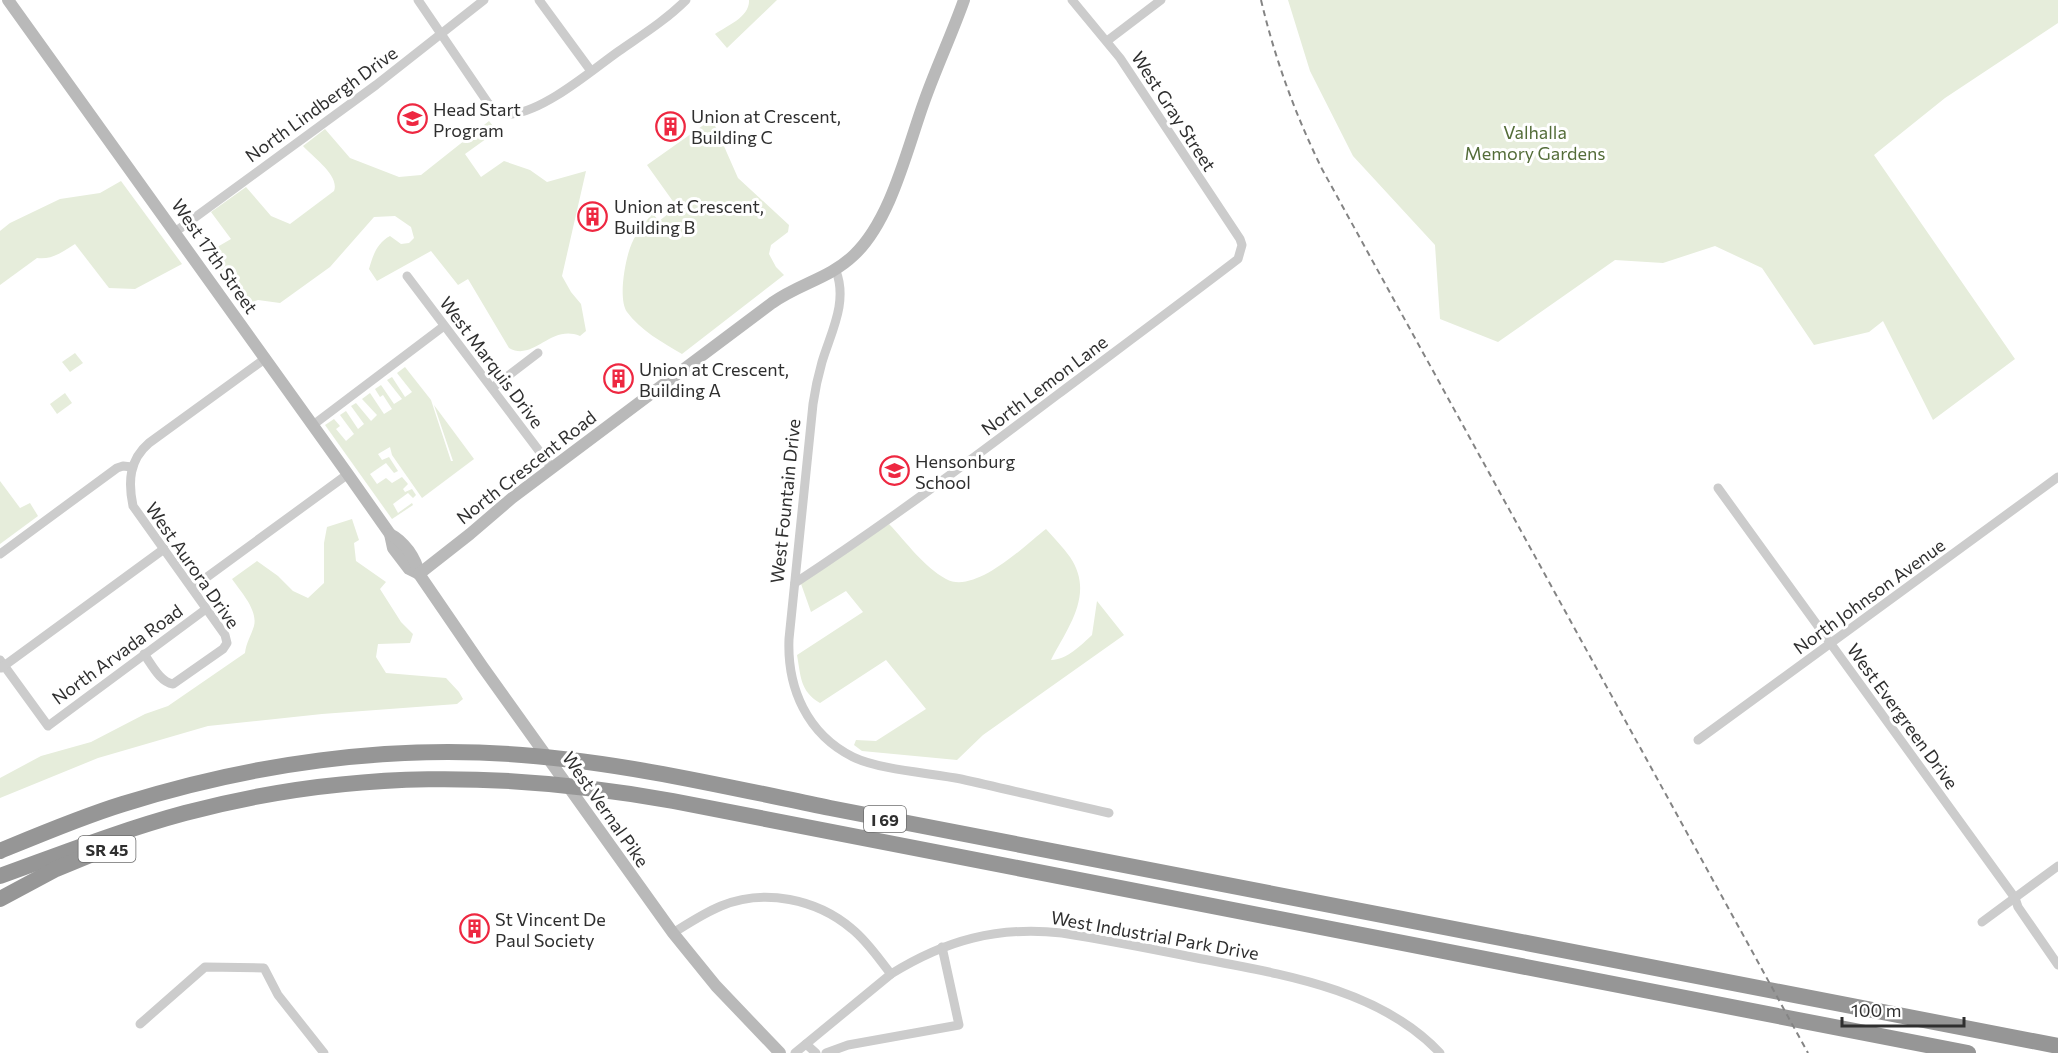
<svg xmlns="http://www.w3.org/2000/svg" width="2058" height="1053" viewBox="0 0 2058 1053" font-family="Commissioner,sans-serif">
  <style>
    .green { fill: #e6eddb }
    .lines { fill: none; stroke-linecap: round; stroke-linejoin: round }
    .street { stroke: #ccc; stroke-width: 9 }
    .secondary { stroke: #b9b9b9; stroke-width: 12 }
    .highway { stroke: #969696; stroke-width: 16 }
    .rail { stroke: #848484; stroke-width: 2; stroke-dasharray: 6 4.5; stroke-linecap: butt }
    .labels { text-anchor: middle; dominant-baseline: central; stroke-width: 6; stroke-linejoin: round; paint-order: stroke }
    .shield { fill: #fff; stroke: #6d6d6d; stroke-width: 1.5 }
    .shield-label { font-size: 16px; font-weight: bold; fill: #2f2f2f }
    .street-label { font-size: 18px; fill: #2f2f2f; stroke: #fff }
    .poi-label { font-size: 18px; fill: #2f2f2f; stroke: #fff; text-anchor: start }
    .park-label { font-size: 18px; fill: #546d39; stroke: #fff }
  </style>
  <rect width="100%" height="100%" fill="#fff"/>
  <!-- green -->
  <g class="green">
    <path d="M749 0H777L727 48 715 34C727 26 750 17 749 0Z"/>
    <polygon points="1288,0 2058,0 2058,23 1945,98 1874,155 2015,359 1933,420 1883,321 1869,332 1814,345 1762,268 1715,246 1663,263 1615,260 1498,342 1440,319 1435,245 1353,156 1310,71"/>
    <path d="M712 119 738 178 789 225 788 232 771 245 769 254 776 267 784 275 682 354C663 343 640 330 627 312 618 299 625 262 630 248 634 236 644 222 653 214L659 221 677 207 647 165Z"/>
    <path d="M489 121 497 131 465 154 481 177 504 161 530 170 547 182 586 171 562 276 571 292 581 304 586 331 580 336C550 324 534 362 509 348L468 279 458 285 431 251 377 281 369 269C373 255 377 243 390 236L401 244 409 243 414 238 411 227 395 216 374 217 330 267 280 303 258 300 245 305 207 253 231 239 211 212 246 187 271 216 290 224 334 191C340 176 313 157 303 146L325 129 350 158 399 177 421 175Z"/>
    <path d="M121 181 182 264 135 289 109 288 75 244C62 252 52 260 37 258L0 285V231L10 223 60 199 100 193Z"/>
    <polygon points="75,353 83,363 70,372 62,362"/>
    <polygon points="405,367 431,400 451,461 453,461 434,405 474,459 422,498 392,455 390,447 378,454 382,460 389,457 398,471 394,473 386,463 370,474 377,484 386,478 392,483 402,477 408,484 403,489 405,492 412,489 416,495 413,498 408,493 393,504 398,513 412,503 413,505 392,519 325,425 334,419 340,426 336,429 346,441 354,434 340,415 346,411 358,429 364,424 351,406 356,403 371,421 377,415 362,399 370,393 384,414 392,409 383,395 380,397 375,389 381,385 394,404 402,399 387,380 392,377 405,397 412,392 397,373"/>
    <polygon points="65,393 72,403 57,414 50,404"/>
    <polygon points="0,481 20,508 30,503 38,516 0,544"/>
    <path d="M352 519 359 540 354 543 356 561 386 582 380 589 401 622 413 634 410 643 378 644 376 657 386 673 446 678 459 692 463 699 457 704 322 714 208 726 98 758 0 798V778L41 756 91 742 145 714 168 706 245 653C246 643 251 636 254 626 258 610 241 592 232 579L257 561 278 576 293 591 308 598 324 583V543L327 527Z"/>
    <path d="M889 524C907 543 924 567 946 579 975 595 1024 546 1046 529 1054 538 1063 547 1070 557 1095 594 1068 627 1051 660 1067 660 1081 645 1092 635L1097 601 1124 635 983 735 957 760 862 751 854 745 856 740 876 741 926 709 886 660 820 703C800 691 801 677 797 655L863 612 846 591 811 612 800 581Z"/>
  </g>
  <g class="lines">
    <!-- street -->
    <g class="street">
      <path d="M418 0 488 103C495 111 502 115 512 114 546 110 592 70 619 51 642 35 666 20 686 0"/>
      <polyline points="539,0 591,71"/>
      <polyline points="1107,41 1161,0"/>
      <polyline points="175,232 376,85 484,0"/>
      <path d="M836 271C848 302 831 332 822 362 818 376 815 390 813 404L789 639C787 688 807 734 853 757 880 770 931 773 961 779 1010 790 1059 802 1109 813"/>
      <polyline points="407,276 552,468"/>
      <polyline points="492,388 538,353"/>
      <polyline points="313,425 444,326"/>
      <polyline points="1718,488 2015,898 2018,907 2058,965"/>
      <polyline points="0,554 117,468 123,466 132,467"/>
      <path d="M795 583C885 524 971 460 1057 395 1117 350 1178 305 1238 259L1242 245 1240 239 1120 58 1072 0"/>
      <polyline points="192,588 348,474"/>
      <path d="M144 654C152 665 160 682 173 684L223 649 227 643 225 635 133 506C128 482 129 460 149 443L266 358"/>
      <polyline points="0,660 48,726 206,609"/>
      <polyline points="1,668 164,549"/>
      <polyline points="1698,740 2058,477"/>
      <polyline points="1982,922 2058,866"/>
      <path d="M673 933C689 923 704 913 721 906 764 888 817 899 852 929 867 941 879 959 891 974 946 940 997 926 1062 933 1107 940 1152 949 1197 958 1280 974 1379 988 1440 1053"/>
      <polyline points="140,1024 205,967 264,968 278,995 324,1053"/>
      <polyline points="806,1044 816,1053"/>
      <polyline points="795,1053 891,974"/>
      <polyline points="826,1053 848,1045 959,1025 942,947"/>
    </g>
    <!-- secondary -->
    <g class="secondary">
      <polyline points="8,0 347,473 390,534 393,548 409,569 419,574"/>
      <path d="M390 534C404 541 416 558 419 574L482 666 673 933 716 986 780 1053"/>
      <path d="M419 574 470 534 512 498 772 303C800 283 829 279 854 255 891 220 907 149 924 102 936 68 952 34 964 0"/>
    </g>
    <!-- highway -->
    <g class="highway">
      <path d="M0 851C41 834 81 817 123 804 250 764 389 744 522 755 626 763 728 787 830 808L2058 1046"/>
      <path d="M0 876C61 854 122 830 185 813 350 769 506 771 673 801L1968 1053"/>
      <polyline points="0,899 56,869 90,855"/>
    </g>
    <!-- rail -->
    <path class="rail" d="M1261 0C1275 59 1295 114 1322 169L1808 1053"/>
  </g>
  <!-- icons -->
  <defs>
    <symbol id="school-ring" viewBox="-11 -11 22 22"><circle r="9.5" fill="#fff" stroke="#ee2841" stroke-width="1.5"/><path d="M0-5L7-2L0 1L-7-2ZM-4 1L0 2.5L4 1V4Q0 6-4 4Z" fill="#ee2841"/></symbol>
    <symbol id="building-ring" viewBox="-11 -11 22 22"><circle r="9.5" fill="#fff" stroke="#ee2841" stroke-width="1.5"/><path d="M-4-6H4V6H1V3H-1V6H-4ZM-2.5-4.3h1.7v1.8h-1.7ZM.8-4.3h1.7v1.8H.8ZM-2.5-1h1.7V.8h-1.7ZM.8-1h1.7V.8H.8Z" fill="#ee2841"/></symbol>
  </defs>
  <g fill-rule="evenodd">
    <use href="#school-ring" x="396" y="102" width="33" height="33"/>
    <use href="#building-ring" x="654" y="110" width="33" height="33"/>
    <use href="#building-ring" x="576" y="200" width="33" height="33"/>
    <use href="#building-ring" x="602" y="362" width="33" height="33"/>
    <use href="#school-ring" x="878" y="454" width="33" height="33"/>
    <use href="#building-ring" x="458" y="912" width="33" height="33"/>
  </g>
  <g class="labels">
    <!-- shield labels -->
    <g class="shield">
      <rect x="864" y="806" width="42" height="26" rx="4.5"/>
      <rect x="78.5" y="836" width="57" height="26" rx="4.5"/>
    </g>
    <g class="shield-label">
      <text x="885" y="819">I 69</text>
      <text x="107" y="849">SR 45</text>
    </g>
    <!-- street labels -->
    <g class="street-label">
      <text transform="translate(321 104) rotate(-36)">North Lindbergh Drive</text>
      <text transform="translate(1174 111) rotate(57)">West Gray Street</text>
      <text transform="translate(215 256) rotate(55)">West 17th Street</text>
      <text transform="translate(492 362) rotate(53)">West Marquis Drive</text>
      <text transform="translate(1044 385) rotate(-37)">North Lemon Lane</text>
      <text transform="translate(526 467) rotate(-38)">North Crescent Road</text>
      <text transform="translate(785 501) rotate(-84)">West Fountain Drive</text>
      <text transform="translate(193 565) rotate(55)">West Aurora Drive</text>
      <text transform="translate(1869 596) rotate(-36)">North Johnson Avenue</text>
      <text transform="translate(117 654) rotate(-36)">North Arvada Road</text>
      <text transform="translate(1903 716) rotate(54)">West Evergreen Drive</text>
      <text transform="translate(606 809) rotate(55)">West Vernal Pike</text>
      <text transform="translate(1155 935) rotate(10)">West Industrial Park Drive</text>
    </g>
    <!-- poi labels -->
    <g class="poi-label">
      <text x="433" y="109">Head Start<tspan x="433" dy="21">Program</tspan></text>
      <text x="691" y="116">Union at Crescent,<tspan x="691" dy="21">Building C</tspan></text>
      <text x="614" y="206">Union at Crescent,<tspan x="614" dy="21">Building B</tspan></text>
      <text x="639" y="369">Union at Crescent,<tspan x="639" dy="21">Building A</tspan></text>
      <text x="915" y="461">Hensonburg<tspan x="915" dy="21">School</tspan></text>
      <text x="495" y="919">St Vincent De<tspan x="495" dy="21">Paul Society</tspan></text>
    </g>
    <!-- park labels -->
    <g class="park-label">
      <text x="1535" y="132">Valhalla<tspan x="1535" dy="21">Memory Gardens</tspan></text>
    </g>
  </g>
  <!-- scale -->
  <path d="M1842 1017v9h122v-9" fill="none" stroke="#2f2f2f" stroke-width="3"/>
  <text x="1851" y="1017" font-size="18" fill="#2f2f2f" stroke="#ffffff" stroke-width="4.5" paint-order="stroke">100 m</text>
</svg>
